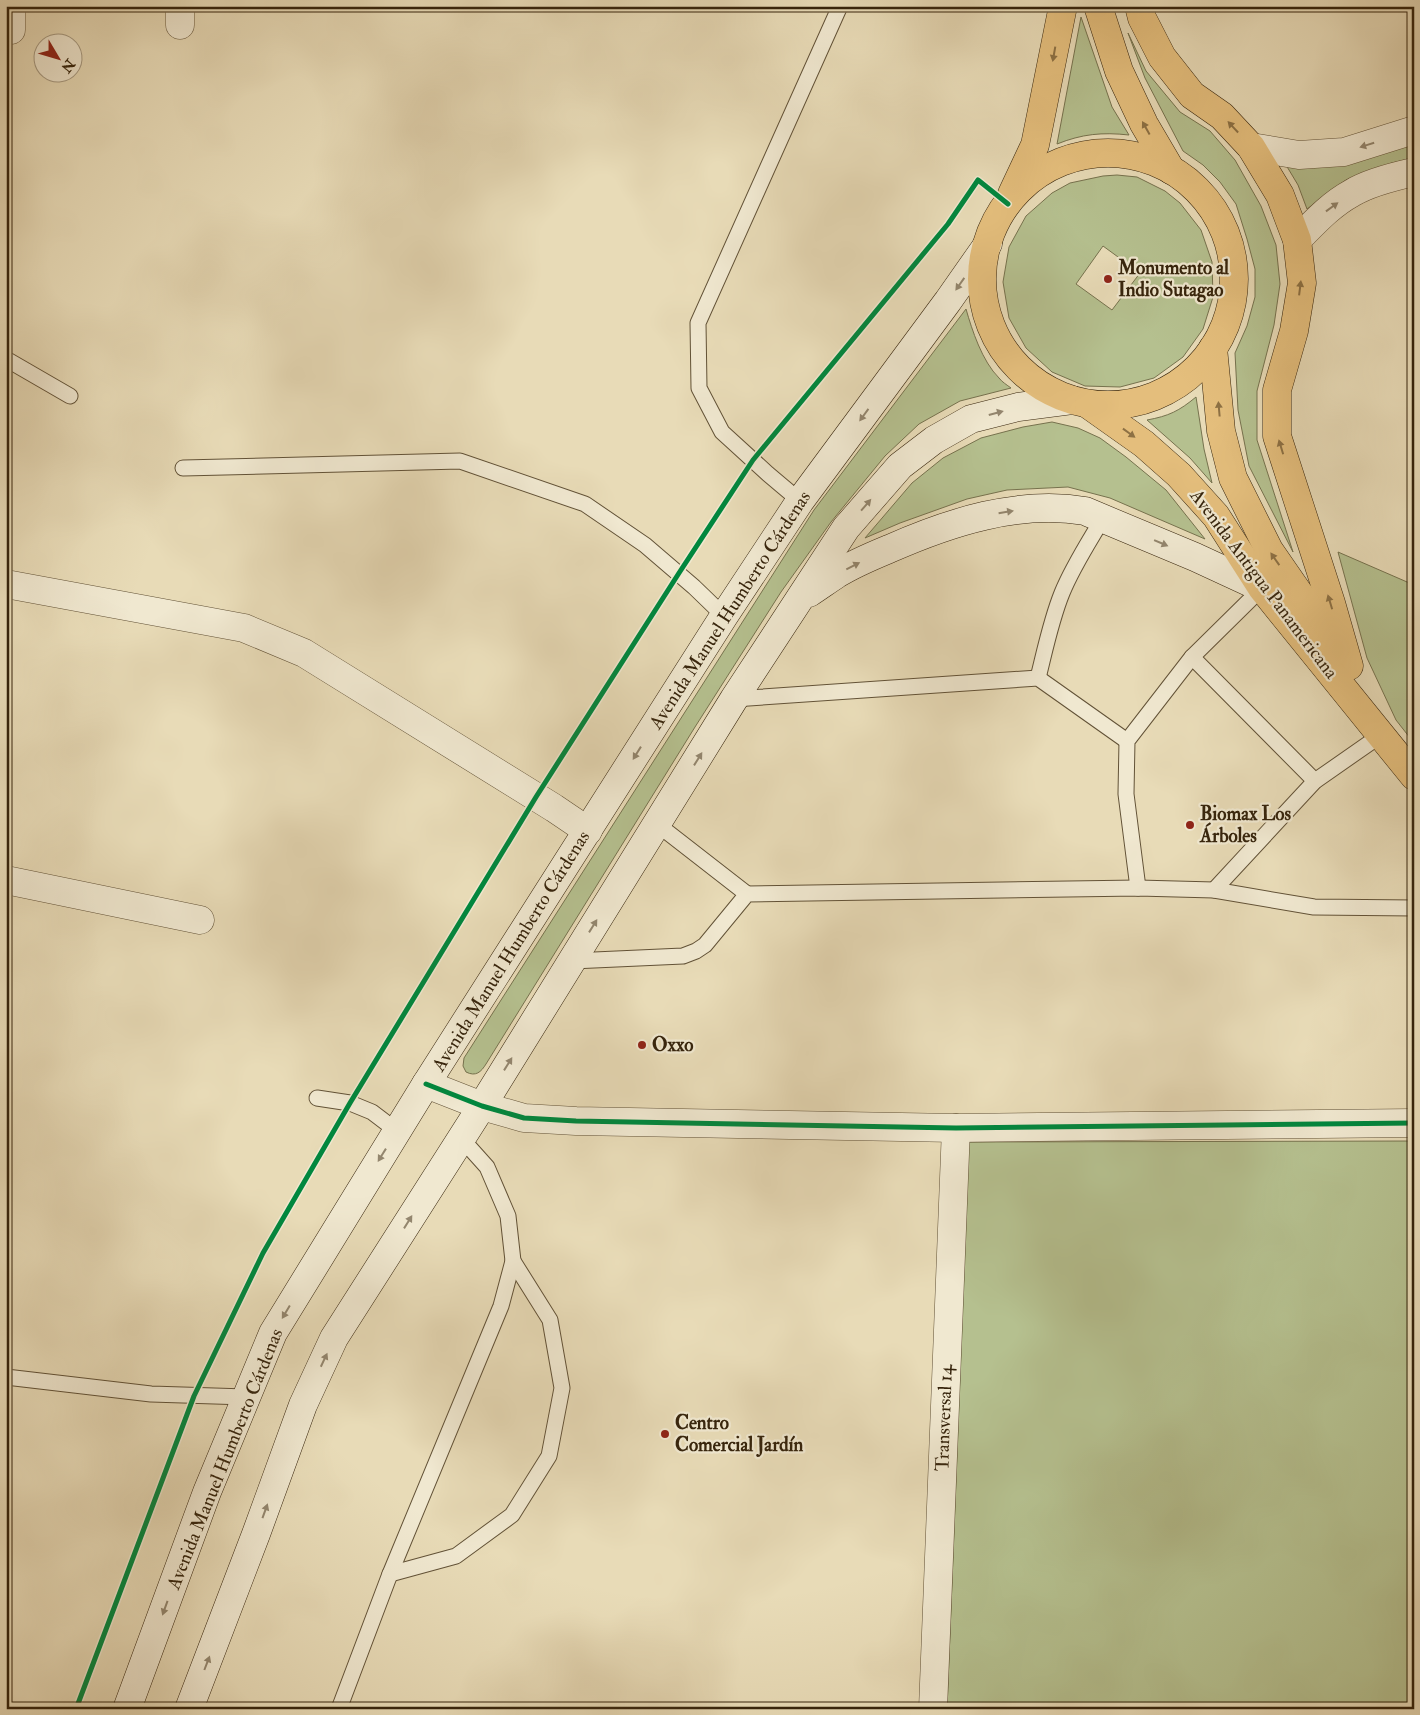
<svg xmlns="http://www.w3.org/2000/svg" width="1420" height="1715" viewBox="0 0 1420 1715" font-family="'IM FELL Double Pica',serif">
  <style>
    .green { fill: #b5c08f; stroke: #76724e; fill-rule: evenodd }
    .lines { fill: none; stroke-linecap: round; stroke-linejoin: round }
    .service-casing { stroke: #625237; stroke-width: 17 }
    .minor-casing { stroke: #625237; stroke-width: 29 }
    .secondary-casing { stroke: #36240c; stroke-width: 29 }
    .primary-casing { stroke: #36240c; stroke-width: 29 }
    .service { stroke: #f0e8d0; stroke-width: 15 }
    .minor { stroke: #f0e8d0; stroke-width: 28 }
    .secondary { stroke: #f0e8d0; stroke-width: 28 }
    .primary { stroke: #e4be7c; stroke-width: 28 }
    .cycleway-casing { stroke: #f0e8d0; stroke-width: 8 }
    .cycleway { stroke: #00873e; stroke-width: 5 }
    .oneway { fill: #8d7144 }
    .oneway2 { fill: #93866e }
    .poi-dot { fill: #8f2418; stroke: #f0e8d0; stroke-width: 2 }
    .labels { text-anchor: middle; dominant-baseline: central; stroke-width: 4.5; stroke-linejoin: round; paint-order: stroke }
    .poi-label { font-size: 19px; font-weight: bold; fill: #36240c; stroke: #f0e8d0; text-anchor: start }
    .street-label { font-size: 19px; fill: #36240c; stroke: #f0e8d0 }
  </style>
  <rect width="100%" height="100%" fill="#e8dbb7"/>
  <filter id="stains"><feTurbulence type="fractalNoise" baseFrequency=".004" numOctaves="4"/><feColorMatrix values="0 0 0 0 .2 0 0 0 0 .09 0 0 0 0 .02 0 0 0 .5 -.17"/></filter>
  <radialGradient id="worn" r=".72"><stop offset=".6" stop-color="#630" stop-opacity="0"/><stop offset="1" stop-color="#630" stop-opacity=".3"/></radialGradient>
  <!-- green -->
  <g class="green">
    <path d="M1081 17 1112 107 1129 135C1102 132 1082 134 1057 144Z"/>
    <polygon points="1128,33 1146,71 1180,112 1210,131 1235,160 1261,206 1276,245 1280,284 1274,325 1257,391 1257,440 1293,552 1249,466 1238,410 1235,353 1247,326 1255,297 1255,269 1247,239 1236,204 1220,182 1203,165 1183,151 1145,78"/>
    <polygon points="1414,143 1414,158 1392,163 1346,180 1307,209 1298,185 1286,165"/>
    <path d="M1117 175 1137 177 1165 191 1180 203 1201 230 1212 262 1213 297 1203 329 1183 357 1154 378 1120 387 1085 386 1052 372 1026 348 1009 318 1003 282 1009 247 1026 216 1052 193 1070 183 1103 176ZM1103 246 1140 273 1112 310 1076 284Z"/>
    <path d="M966 309C972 330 982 361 999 378 1002 382 1007 385 1011 388L960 401 919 424 885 456 831 522 781 592 695 727 486 1064C481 1072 476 1077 466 1072L463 1066 464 1058 814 510Z"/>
    <path d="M1196 397 1204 449 1212 483 1190 458 1147 420C1169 416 1179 411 1196 397Z"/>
    <polygon points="1052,422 1078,428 1100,438 1126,457 1166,490 1205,539 1110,498 1068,487 1007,490 967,499 900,523 865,538 912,483 943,458 981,438 1023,427"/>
    <polygon points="1338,552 1414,585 1414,743 1396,720 1367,658"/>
    <polygon points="1414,1141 1414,1709 947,1709 969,1142"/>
  </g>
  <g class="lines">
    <defs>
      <g id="service">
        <polyline points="6,359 70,396"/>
        <polyline points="183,468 460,461 585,504 645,545 694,587 724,616"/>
        <polyline points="800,501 768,474 722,432 699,388 698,323 840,6"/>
        <polyline points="1192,657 1315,781"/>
        <path d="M1038 678C1045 650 1051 620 1062 593 1073 566 1089 542 1103 518"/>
        <polyline points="734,699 1038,678 1127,741"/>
        <polyline points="657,824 747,894"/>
        <polyline points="1138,888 1126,794 1127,741 1192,657 1262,588"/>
        <polyline points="1214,890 1315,781 1381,735"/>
        <polyline points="572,961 683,956 696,951 705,945 747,894 1138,888 1214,890 1314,907 1414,908"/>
        <polyline points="317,1098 350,1103 372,1112 397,1131"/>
        <polyline points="6,1377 151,1394 246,1397"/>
        <polyline points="390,1574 456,1556 512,1515 549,1456 562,1388 550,1320 513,1261"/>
        <polyline points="339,1709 390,1574 501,1306 513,1261 508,1216 487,1167 461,1138"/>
      </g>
      <g id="minor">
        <polyline points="180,25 180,6"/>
        <polyline points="11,30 11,6"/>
        <polyline points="1251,147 1299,155 1344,152 1414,130"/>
        <path d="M1297 240C1314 223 1330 205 1352 193 1368 183 1396 176 1414 172"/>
        <polyline points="6,584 244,628 304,653 554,808 588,831"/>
        <polyline points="6,880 200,920"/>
        <polyline points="426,1084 482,1106 524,1118 576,1121 956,1128 1414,1123"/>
        <polyline points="933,1709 956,1128"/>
      </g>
      <g id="secondary">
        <path d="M809 593C818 587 828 580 837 574 853 564 872 556 889 549 950 522 1018 500 1085 511L1195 557 1262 588"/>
        <polyline points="127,1709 207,1492 273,1333 426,1084 724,616 800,501 948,301 988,244"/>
        <polyline points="189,1709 256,1534 303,1405 334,1338 482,1106 734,699 846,528 900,466 934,440 971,419 1018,407 1072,400"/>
      </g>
      <g id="primary">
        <polyline points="1098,6 1119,71 1144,124 1171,170"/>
        <polyline points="1139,6 1142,18 1162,57 1192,95 1222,116 1251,147 1280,195 1297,240 1302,283 1294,331 1277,390 1277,436 1331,603 1349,666"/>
        <circle cx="1108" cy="279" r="126"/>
        <polyline points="1012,194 1035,145 1063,6"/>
        <polyline points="1213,348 1221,431 1233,478 1269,550 1336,647"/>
        <polyline points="1089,405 1144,444 1179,475 1216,516 1262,588 1414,776"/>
      </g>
    </defs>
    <!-- service casing -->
    <use href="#service" class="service-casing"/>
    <!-- minor casing -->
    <use href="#minor" class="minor-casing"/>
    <!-- secondary casing -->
    <use href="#secondary" class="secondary-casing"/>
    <!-- primary casing -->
    <use href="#primary" class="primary-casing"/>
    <!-- service -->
    <use href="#service" class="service"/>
    <!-- minor -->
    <use href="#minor" class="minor"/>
    <!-- secondary -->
    <use href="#secondary" class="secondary"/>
    <!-- primary -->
    <use href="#primary" class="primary"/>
    <defs>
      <g id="cycleway">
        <polyline points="426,1084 482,1106 524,1118 576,1121 956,1128 1414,1123"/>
        <polyline points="76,1709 194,1396 263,1253 350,1103 536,797 679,573 753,460 948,224 978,180 1008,204"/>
      </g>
    </defs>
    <!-- cycleway casing -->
    <use href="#cycleway" class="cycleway-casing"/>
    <!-- cycleway -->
    <use href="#cycleway" class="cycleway"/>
  </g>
  <!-- one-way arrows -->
  <defs><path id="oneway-solid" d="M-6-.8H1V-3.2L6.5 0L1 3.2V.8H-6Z" transform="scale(1.25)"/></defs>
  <g class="oneway">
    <use href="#oneway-solid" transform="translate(1054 54) rotate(100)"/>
    <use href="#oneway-solid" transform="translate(1233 127) rotate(-133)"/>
    <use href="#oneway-solid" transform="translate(1146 128) rotate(-119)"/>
    <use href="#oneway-solid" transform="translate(1300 288) rotate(-83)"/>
    <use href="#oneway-solid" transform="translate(1219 409) rotate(-95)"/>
    <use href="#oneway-solid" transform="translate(1129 433) rotate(36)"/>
    <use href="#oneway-solid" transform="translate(1281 447) rotate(-107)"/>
    <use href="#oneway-solid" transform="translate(1275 559) rotate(-125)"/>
    <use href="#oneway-solid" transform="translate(1330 602) rotate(-107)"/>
  </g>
  <g class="oneway2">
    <use href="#oneway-solid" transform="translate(1367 145) rotate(163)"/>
    <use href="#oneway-solid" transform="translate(1332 207) rotate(-36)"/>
    <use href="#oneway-solid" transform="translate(960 284) rotate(125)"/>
    <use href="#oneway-solid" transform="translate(996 413) rotate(-15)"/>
    <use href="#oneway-solid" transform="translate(864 415) rotate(126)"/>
    <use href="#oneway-solid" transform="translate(866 505) rotate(-49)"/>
    <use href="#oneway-solid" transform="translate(1006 512) rotate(-9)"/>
    <use href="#oneway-solid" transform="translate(1161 543) rotate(23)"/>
    <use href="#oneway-solid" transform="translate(853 566) rotate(-27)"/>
    <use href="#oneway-solid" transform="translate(637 753) rotate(122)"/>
    <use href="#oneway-solid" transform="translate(698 759) rotate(-58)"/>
    <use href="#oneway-solid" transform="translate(593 926) rotate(-58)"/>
    <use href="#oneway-solid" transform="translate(508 1064) rotate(-58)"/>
    <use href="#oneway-solid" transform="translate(382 1155) rotate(122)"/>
    <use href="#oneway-solid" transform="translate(408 1222) rotate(-58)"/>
    <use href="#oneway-solid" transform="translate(286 1312) rotate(121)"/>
    <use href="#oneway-solid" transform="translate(324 1360) rotate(-65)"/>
    <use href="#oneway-solid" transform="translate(265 1511) rotate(-70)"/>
    <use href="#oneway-solid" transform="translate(165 1608) rotate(110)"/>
    <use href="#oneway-solid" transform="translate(207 1663) rotate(-69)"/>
  </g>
  <!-- markers -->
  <g class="poi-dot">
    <circle cx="1108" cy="279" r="5"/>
    <circle cx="1190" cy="825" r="5"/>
    <circle cx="642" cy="1045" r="5"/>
    <circle cx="665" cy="1434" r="5"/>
  </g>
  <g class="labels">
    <!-- poi labels -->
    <g class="poi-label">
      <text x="1118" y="268">Monumento al<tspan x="1118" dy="22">Indio Sutagao</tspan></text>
      <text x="1200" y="814">Biomax Los<tspan x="1200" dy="22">Árboles</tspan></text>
      <text x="652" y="1045">Oxxo</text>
      <text x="675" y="1423">Centro<tspan x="675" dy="22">Comercial Jardín</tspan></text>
    </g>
    <!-- street labels -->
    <g class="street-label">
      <text transform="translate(1264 584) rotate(53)">Avenida Antigua Panamericana</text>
      <text transform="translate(730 610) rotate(-57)">Avenida Manuel Humberto Cárdenas</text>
      <text transform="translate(511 951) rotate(-58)">Avenida Manuel Humberto Cárdenas</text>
      <text transform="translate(944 1418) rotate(-88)">Transversal 14</text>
      <text transform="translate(225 1459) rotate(-68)">Avenida Manuel Humberto Cárdenas</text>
    </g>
  </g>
  <!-- margin -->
  <rect width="1420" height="1715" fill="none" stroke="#e8dbb7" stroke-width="25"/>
  <rect x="8" y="8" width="1405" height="1700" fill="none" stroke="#36240c" stroke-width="2.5"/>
  <rect x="12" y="12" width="1395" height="1690" fill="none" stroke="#36240c"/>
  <!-- north arrow -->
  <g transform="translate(58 58) rotate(128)"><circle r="24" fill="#f0e8d0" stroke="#a69a82"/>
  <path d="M0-4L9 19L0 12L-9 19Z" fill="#8f2418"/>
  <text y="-8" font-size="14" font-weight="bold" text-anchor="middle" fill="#36240c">N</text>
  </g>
  <rect width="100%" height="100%" filter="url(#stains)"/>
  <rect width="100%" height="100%" fill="url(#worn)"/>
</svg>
